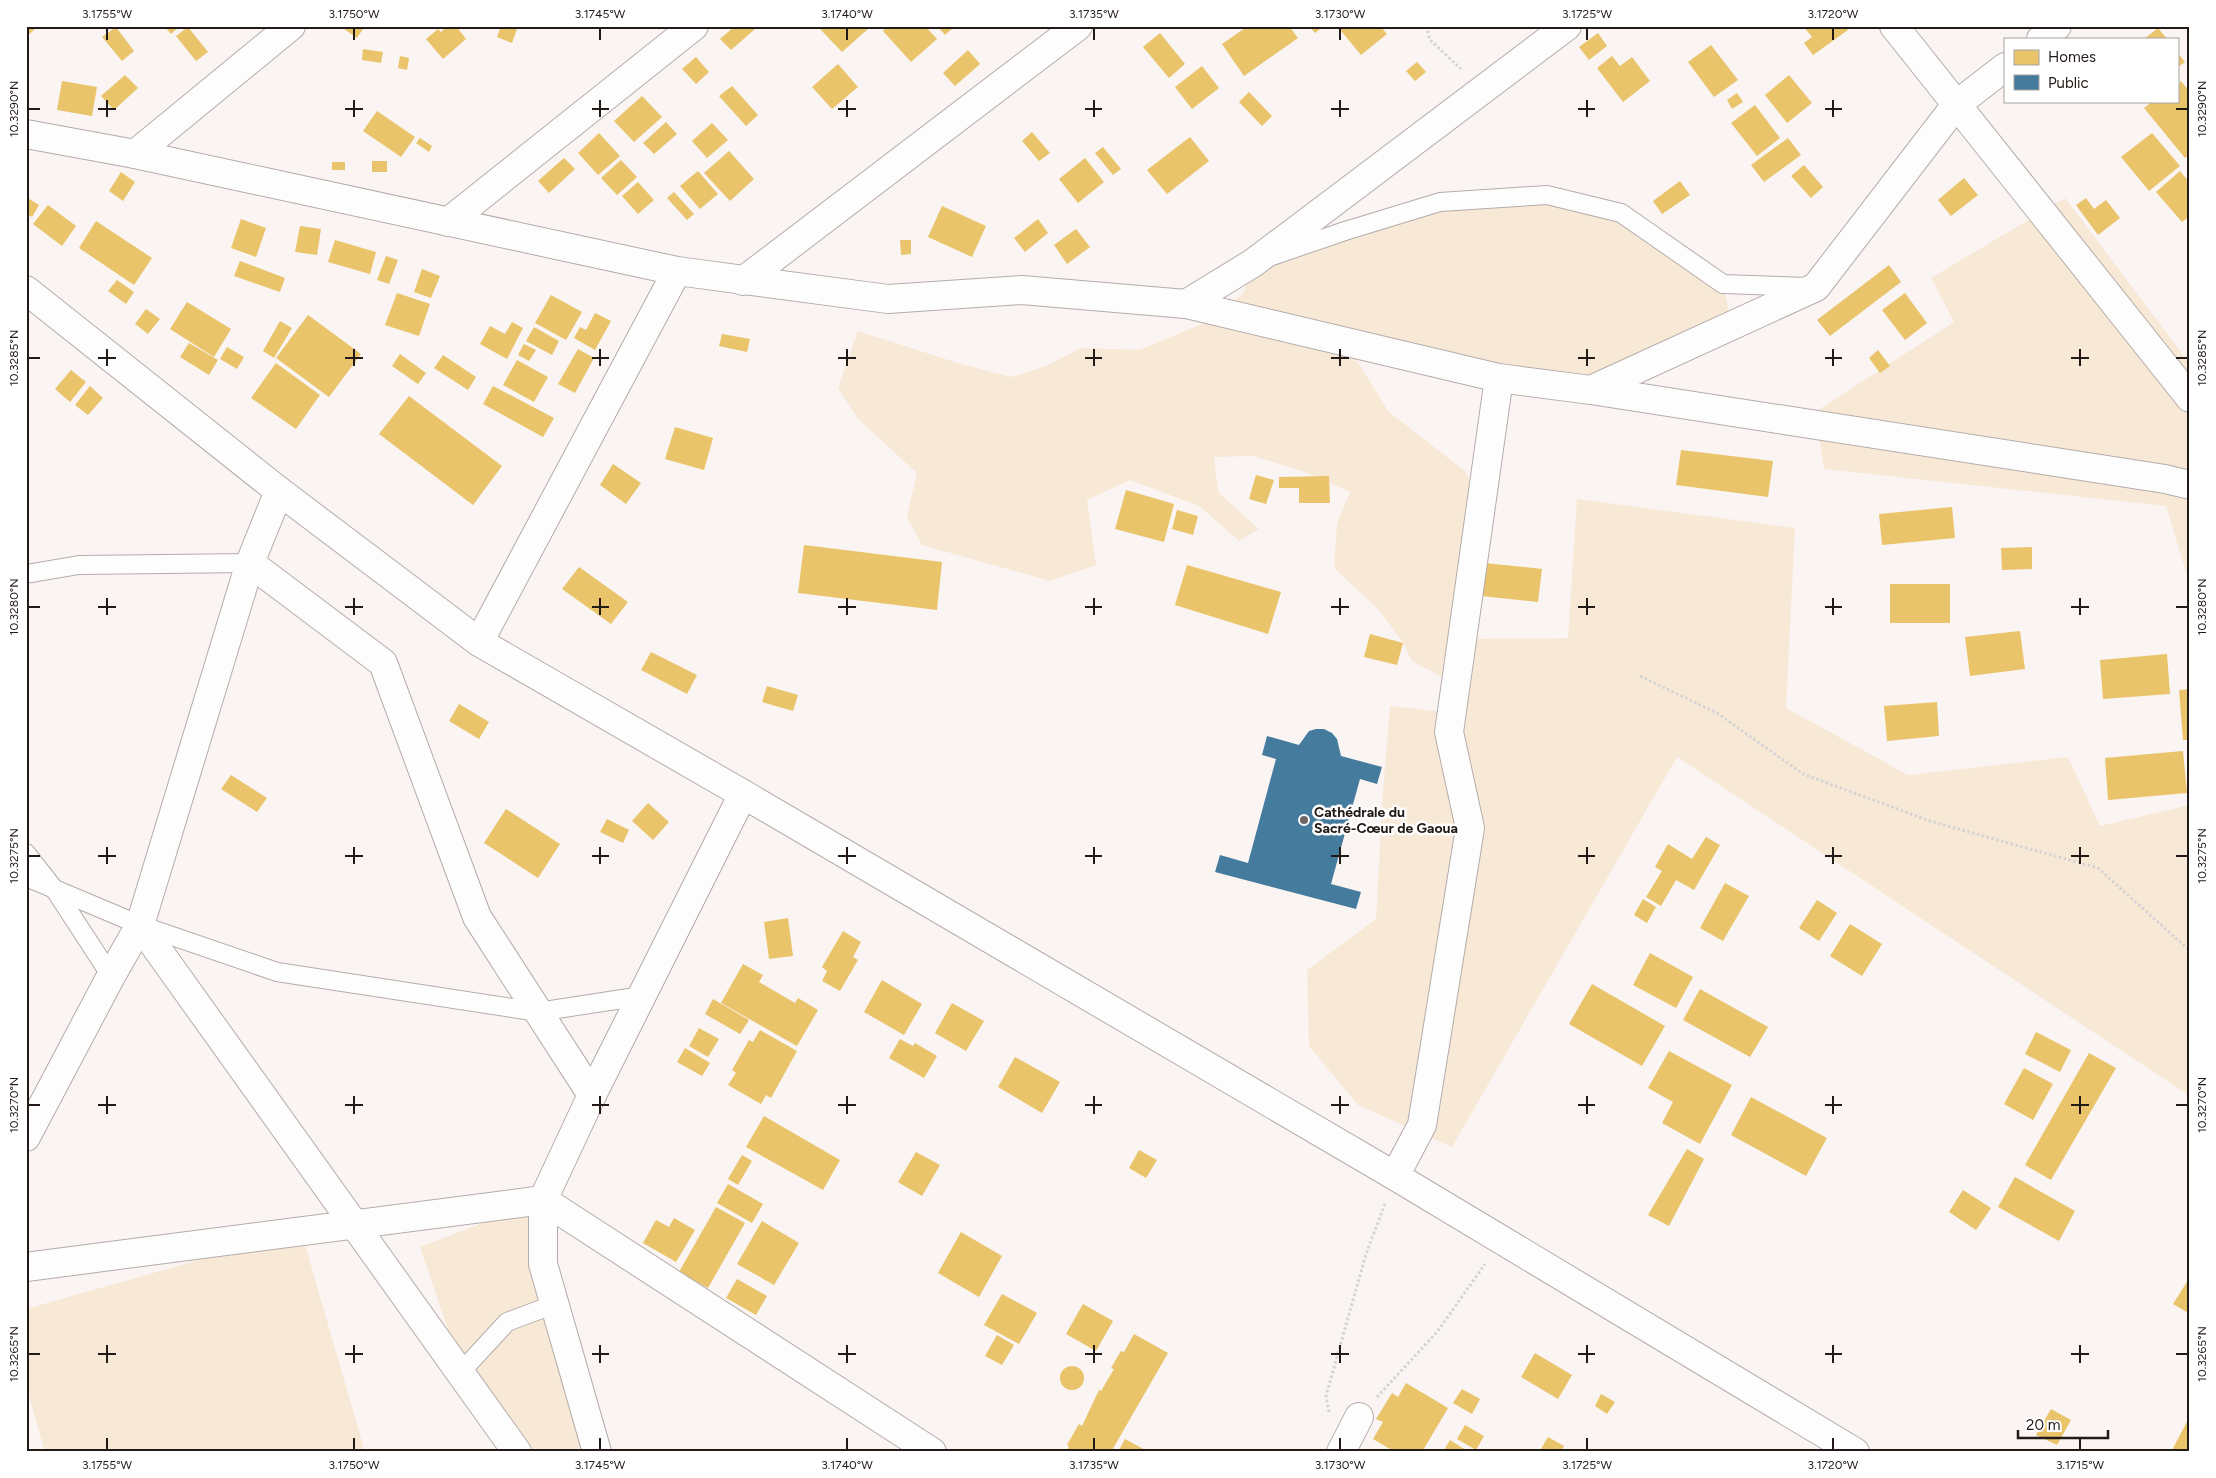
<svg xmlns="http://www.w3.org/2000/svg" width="2216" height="1478" viewBox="0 0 2216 1478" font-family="Figtree,sans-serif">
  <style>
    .green { fill: #f8e9d7 }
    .homes { fill: #e9c46a }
    .public { fill: #457b9d }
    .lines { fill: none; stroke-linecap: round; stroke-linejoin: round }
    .lane-casing { stroke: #b4acaa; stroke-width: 20 }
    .street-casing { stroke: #b4acaa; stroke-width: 30 }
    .secondary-casing { stroke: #b4acaa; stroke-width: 30 }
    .path { stroke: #d5d4d4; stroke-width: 3; stroke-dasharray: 2.5 2.5; stroke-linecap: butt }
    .lane { stroke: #fefdfd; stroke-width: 18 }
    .street { stroke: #fefdfd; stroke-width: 28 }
    .secondary { stroke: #fefdfd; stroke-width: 28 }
    .ticks { fill: none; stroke: #221a17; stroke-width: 2 }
    .poi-dot { fill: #6e6664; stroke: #fff; stroke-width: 2 }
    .labels { text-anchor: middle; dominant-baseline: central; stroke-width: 5; stroke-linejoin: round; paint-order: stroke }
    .poi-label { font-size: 14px; font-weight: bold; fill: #221a17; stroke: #fff; text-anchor: start }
    .neatline { fill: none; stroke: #221a17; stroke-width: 2 }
    .ticks-label { font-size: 12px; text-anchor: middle; fill: #221a17 }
  </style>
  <rect width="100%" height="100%" fill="#faf4f3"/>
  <!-- green -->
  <g class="green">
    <polygon points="1547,195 1621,213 1723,284 1732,325 1591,390 1343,338 1388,411 1466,472 1481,509 1462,639 1568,638 1577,499 1795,528 1786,708 1908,775 2068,757 2100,826 2190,805 2190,1096 1677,757 1452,1147 1358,1105 1309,1046 1307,970 1376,919 1383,791 1390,706 1444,712 1451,682 1412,661 1403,643 1379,610 1334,568 1337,523 1350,492 1305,472 1253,456 1214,457 1218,492 1259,529 1239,541 1199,506 1130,480 1087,500 1096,565 1050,581 922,545 907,517 917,473 858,419 838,388 858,331 961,364 1011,377 1046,366 1081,348 1139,350 1219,317 1244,292 1253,263 1440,202"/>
    <polygon points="2065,198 2190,364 2190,585 2166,506 1824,469 1815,412 1954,322 1931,278"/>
    <polygon points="543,1200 597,1452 522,1452 458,1359 420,1247"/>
    <polygon points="301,1231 365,1452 45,1452 26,1386 26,1309"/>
  </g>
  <!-- homes -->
  <g class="homes">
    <polygon points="26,26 35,29 26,37"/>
    <polygon points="164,26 180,26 171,34"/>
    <polygon points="340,26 365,26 357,38"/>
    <polygon points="447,26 456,26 466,39 443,59 426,39 438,29 441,32"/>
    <polygon points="501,26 517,29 512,43 497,37"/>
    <polygon points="735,26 752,26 755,29 731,50 720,39"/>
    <polygon points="823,26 866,26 868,29 842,52 820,29"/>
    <polygon points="888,26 925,26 937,39 911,62 883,31"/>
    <polygon points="937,26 955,26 945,35"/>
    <polygon points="1248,26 1289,26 1298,38 1244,76 1222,44"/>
    <polygon points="1309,26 1324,26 1315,33"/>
    <polygon points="1337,26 1380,26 1387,34 1361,55"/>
    <polygon points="1803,26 1845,26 1848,30 1813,55 1804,43 1812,37"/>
    <polygon points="116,27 134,51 122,61 102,37"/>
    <polygon points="188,27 208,52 196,61 176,36"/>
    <polygon points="2158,28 2167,39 2144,39"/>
    <polygon points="1160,33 1185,64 1169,78 1143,47"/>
    <polygon points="1598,33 1607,46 1589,60 1579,47"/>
    <polygon points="1711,45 1738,80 1714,97 1688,62"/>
    <polygon points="363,49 383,52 381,63 362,60"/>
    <polygon points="968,50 980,64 955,86 943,73"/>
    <polygon points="2177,52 2185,62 2177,68"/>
    <polygon points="400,56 409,58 407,70 398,68"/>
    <polygon points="1612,56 1620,66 1632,57 1650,81 1623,102 1597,68"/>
    <polygon points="696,57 709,72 696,84 682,69"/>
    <polygon points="1417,62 1426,72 1415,81 1406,71"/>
    <polygon points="838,64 858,87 832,109 812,87"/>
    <polygon points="1202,66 1219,88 1192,109 1175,87"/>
    <polygon points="125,75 138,88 114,110 101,96"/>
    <polygon points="1789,75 1812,103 1787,123 1765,95"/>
    <polygon points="62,81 97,87 92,116 57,110"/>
    <polygon points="2181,81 2190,92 2190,154 2185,158 2144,108 2153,101 2177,101 2177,85"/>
    <polygon points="732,86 758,115 746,126 719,96"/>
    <polygon points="1249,92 1272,116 1262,126 1239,102"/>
    <polygon points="1737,93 1743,102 1732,109 1727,100"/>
    <polygon points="642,96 662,117 634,142 614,121"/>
    <polygon points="1755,105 1780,138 1757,156 1731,123"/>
    <polygon points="377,111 415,137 401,157 363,131"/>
    <polygon points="666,122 677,134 654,154 643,143"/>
    <polygon points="712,123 728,140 707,158 692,141"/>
    <polygon points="1032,132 1050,153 1039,161 1022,141"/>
    <polygon points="599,133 620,156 598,175 578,153"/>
    <polygon points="2152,133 2180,166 2149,191 2121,157"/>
    <polygon points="1190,137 1209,161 1167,194 1147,170"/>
    <polygon points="420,138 432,146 429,152 416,143"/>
    <polygon points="1788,138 1801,155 1764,182 1751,165"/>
    <polygon points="1103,147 1121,169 1113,175 1095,153"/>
    <polygon points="729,151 754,179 730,201 704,173"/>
    <polygon points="564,158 575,169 549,193 538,181"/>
    <polygon points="1085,158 1104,182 1078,203 1059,179"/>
    <polygon points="621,160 637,177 617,195 601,178"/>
    <rect x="372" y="161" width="15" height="11"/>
    <rect x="332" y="162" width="13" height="8"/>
    <polygon points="1804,165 1823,187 1811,198 1791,176"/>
    <polygon points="698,171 718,194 700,209 680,186"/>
    <polygon points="2180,171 2190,183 2190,216 2182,222 2156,192"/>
    <polygon points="121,172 135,182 123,201 109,191"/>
    <polygon points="1964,178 1978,195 1951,216 1938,200"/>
    <polygon points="1680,181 1690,195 1662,214 1653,201"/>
    <polygon points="638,182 654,200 638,214 622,196"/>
    <polygon points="674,192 694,214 687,220 667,198"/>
    <polygon points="26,197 39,205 32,217 26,213"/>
    <polygon points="2086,198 2094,209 2106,200 2120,218 2098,235 2076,205"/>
    <polygon points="48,205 76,226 62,246 33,224"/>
    <polygon points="942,206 986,226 972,257 928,237"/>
    <polygon points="241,219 266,228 256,257 231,248"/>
    <polygon points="1038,219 1048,233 1025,252 1014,238"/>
    <polygon points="96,221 152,258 134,285 79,248"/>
    <polygon points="300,226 321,229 317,255 295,252"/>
    <polygon points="1076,229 1090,247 1067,264 1054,245"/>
    <polygon points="335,240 376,252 370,274 328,262"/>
    <polygon points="900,240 911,240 911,254 901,255"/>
    <polygon points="386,256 398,260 389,284 377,280"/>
    <polygon points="240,261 285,278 280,292 234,276"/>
    <polygon points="1889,265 1901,282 1830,336 1817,320"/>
    <polygon points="422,269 440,276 431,298 414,292"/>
    <polygon points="117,280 134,292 126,304 108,291"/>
    <polygon points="397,293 430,304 419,336 385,325"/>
    <polygon points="1905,293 1927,323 1905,340 1882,310"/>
    <polygon points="551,295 582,312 566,340 535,323"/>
    <polygon points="187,302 231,329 214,357 170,329"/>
    <polygon points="146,309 160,319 148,334 135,324"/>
    <polygon points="595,313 611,321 595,350 574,338 580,327 586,330"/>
    <polygon points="308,315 361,354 329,397 276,358"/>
    <polygon points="280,321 292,328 274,358 263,351"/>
    <polygon points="512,322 523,328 507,359 480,344 490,326 505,334"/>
    <polygon points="534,327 559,341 552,355 526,341"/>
    <polygon points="722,334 750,339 747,352 719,346"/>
    <polygon points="189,343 218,360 209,375 180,357"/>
    <polygon points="524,344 536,350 529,361 518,355"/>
    <polygon points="227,347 244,357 237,369 220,359"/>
    <polygon points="578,349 594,358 575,393 558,384"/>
    <polygon points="1878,350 1890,366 1880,373 1869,358"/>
    <polygon points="400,354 426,373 418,384 392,366"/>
    <polygon points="443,355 476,377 468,390 434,368"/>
    <polygon points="517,360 548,377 534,402 503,385"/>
    <polygon points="276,363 320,395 296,429 251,398"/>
    <polygon points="71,370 86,382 70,402 55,389"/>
    <polygon points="90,386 103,398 88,415 75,405"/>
    <polygon points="493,386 554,418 543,437 483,404"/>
    <polygon points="409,396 502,466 473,505 379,434"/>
    <polygon points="675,427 713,438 704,470 665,459"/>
    <polygon points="1681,450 1773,461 1768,497 1676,485"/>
    <polygon points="613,464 641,483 626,504 600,485"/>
    <polygon points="1256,475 1274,480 1266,504 1249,499"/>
    <polygon points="1329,476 1330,503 1299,503 1299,488 1279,488 1279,477"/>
    <polygon points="1126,490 1174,504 1164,542 1115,529"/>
    <polygon points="1952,507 1955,538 1882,545 1879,514"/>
    <polygon points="1177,510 1198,516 1193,535 1172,529"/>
    <polygon points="804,545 942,562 937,610 798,593"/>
    <polygon points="2032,547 2032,569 2002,570 2001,548"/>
    <polygon points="1485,563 1542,569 1538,602 1482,596"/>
    <polygon points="1187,565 1281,592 1268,634 1175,605"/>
    <polygon points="579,567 628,602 611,624 562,589"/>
    <rect x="1890" y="584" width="60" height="39"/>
    <polygon points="2020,631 2025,669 1970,676 1965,637"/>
    <polygon points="1370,634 1403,643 1397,665 1364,657"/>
    <polygon points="651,652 697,675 687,694 641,670"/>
    <polygon points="2167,654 2170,694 2103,699 2100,660"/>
    <polygon points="767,686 798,695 793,711 762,702"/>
    <polygon points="2190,689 2190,740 2183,740 2179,690"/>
    <polygon points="1937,702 1939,736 1887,741 1884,706"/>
    <polygon points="459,704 489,722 479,739 449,721"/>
    <polygon points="2183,751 2187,793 2108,800 2105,758"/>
    <polygon points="231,775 267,798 257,812 221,789"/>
    <polygon points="648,803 669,822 653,840 632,821"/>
    <polygon points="506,809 560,844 538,878 484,843"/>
    <polygon points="607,819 629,830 623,843 600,832"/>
    <polygon points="1706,837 1720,845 1694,890 1676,880 1661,906 1646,897 1662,871 1655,867 1668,844 1692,859"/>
    <polygon points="1725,883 1749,896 1723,941 1700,928"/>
    <polygon points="1643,899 1656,907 1647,923 1634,915"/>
    <polygon points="1817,900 1837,913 1819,941 1799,928"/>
    <polygon points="788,918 793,956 769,959 764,922"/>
    <polygon points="1850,924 1882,944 1862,976 1830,956"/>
    <polygon points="843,931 861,942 853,957 858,960 840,991 822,981 827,971 822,967"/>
    <polygon points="1650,953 1693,977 1676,1008 1633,985"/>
    <polygon points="743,964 763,975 759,982 795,1003 798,998 818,1010 797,1046 721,1003"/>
    <polygon points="882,980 922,1004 904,1035 864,1012"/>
    <polygon points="1592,984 1665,1026 1642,1066 1569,1024"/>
    <polygon points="1700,989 1768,1027 1750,1057 1683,1020"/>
    <polygon points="713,999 749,1020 740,1034 705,1014"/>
    <polygon points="952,1003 984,1021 966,1051 935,1033"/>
    <polygon points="699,1028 719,1039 708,1057 689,1046"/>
    <polygon points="760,1030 797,1051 771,1098 766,1095 761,1104 728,1085 736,1073 732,1070 749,1040 753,1042"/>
    <polygon points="2036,1032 2071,1050 2060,1072 2025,1054"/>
    <polygon points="900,1039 913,1046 915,1043 937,1056 924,1078 889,1058"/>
    <polygon points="685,1048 710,1063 702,1076 677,1062"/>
    <polygon points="1669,1051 1732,1085 1700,1144 1662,1123 1673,1102 1648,1088"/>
    <polygon points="2089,1053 2116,1068 2051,1180 2025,1165"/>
    <polygon points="1015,1057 1060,1082 1042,1113 998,1087"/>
    <polygon points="2024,1068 2053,1084 2033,1120 2004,1104"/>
    <polygon points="1751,1097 1827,1138 1806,1176 1731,1135"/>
    <polygon points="764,1116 840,1160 823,1190 746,1147"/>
    <polygon points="1687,1149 1704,1159 1669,1226 1648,1215"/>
    <polygon points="1139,1150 1157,1160 1146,1178 1129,1168"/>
    <polygon points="916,1152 940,1165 922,1196 898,1182"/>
    <polygon points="742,1155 752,1161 738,1185 728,1179"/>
    <polygon points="2015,1177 2075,1211 2059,1241 1998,1207"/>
    <polygon points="728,1184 763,1204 752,1223 717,1203"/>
    <polygon points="1963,1190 1991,1208 1976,1230 1949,1212"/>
    <polygon points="716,1207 745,1223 708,1288 679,1272"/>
    <polygon points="674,1218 695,1230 676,1262 643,1243 656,1220 669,1227"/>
    <polygon points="762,1221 799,1243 774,1285 737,1264"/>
    <polygon points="961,1232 1002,1256 979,1297 938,1273"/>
    <polygon points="2190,1277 2190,1314 2173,1304"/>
    <polygon points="737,1279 767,1296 756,1315 726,1298"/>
    <polygon points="1002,1294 1037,1313 1019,1344 984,1325"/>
    <polygon points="1083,1304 1113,1321 1096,1351 1066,1334"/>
    <polygon points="1134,1334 1168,1353 1111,1452 1066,1452 1069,1446 1067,1445 1079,1424 1082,1426 1099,1390 1101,1391 1114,1369 1111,1368 1121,1351 1124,1352"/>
    <polygon points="997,1335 1014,1345 1002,1365 985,1356"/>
    <polygon points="1535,1353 1572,1375 1558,1399 1521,1377"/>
    <circle cx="1072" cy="1378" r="12"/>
    <polygon points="1406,1383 1448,1408 1422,1452 1395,1452 1373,1439 1383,1422 1376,1419 1392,1393 1398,1397"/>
    <polygon points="1462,1389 1480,1399 1472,1414 1453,1403"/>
    <polygon points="1601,1394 1615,1402 1607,1414 1595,1406"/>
    <polygon points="2051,1409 2071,1420 2057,1445 2036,1435"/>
    <polygon points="2190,1416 2190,1452 2171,1452"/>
    <polygon points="1465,1425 1484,1436 1476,1450 1457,1439"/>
    <polygon points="1548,1437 1564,1446 1561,1452 1539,1452"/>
    <polygon points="1125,1439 1149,1452 1118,1452"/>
    <polygon points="1450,1440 1469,1452 1443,1452"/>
  </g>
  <!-- public -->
  <polygon class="public" points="1316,729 1324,729 1332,733 1337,739 1341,756 1382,767 1377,784 1360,779 1331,884 1361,892 1356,909 1215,872 1220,855 1248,863 1276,759 1262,755 1267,736 1299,745 1309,731"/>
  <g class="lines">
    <defs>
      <g id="lane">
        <polyline points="1272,256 1345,231 1440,202 1547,195 1621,213 1723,284 1808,287"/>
        <polyline points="26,574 79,565 250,563"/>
        <polyline points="26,853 55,890 111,976"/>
        <polyline points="26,877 140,925 277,972 538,1012 642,996"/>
        <polyline points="460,1373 507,1322 555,1304"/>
      </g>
      <g id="street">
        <polyline points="1894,26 2190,398"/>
        <polyline points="2041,39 2057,26"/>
        <polyline points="26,134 135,154 677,271 888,299 1022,290 1186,304 1499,378 1591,390 2165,479 2190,485"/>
        <polyline points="135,154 291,26"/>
        <polyline points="448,222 694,26"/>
        <polyline points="743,281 1078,26"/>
        <polyline points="1186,304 1253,263 1567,26"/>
        <polyline points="1591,390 1816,287 1956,105 2005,67"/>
        <polyline points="250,563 383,663 477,917 592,1095"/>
        <polyline points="479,642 677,271"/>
        <polyline points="140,925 517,1452"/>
        <polyline points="26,1137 111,976 140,925 250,563 279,491"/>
        <polyline points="1395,1176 1422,1125 1470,828 1449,732 1499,378"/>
        <polyline points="26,1267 543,1200 932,1452"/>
        <polyline points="597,1452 543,1264 543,1200 592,1095 743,794"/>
        <polyline points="1341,1452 1359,1417"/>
      </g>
      <polyline id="secondary" points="26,290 279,491 479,642 743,794 1395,1176 1855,1452"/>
    </defs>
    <!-- lane casing -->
    <use href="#lane" class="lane-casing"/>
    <!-- street casing -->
    <use href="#street" class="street-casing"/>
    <!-- secondary casing -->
    <use href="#secondary" class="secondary-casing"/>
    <!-- path -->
    <g class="path">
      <polyline points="1426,26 1430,40 1461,69"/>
      <polyline points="1640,676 1717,713 1803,774 1930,821 2098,868 2190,951"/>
      <polyline points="1377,1397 1437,1332 1485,1264"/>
      <polyline points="1329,1412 1326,1396 1366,1254 1385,1204"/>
    </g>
    <!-- lane -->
    <use href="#lane" class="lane"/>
    <!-- street -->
    <use href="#street" class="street"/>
    <!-- secondary -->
    <use href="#secondary" class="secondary"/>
  </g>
  <!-- ticks -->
  <path class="ticks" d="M107 28V40M354 28V40M600 28V40M847 28V40M1094 28V40M1340 28V40M1587 28V40M1833 28V40M107 100V117M354 100V117M600 100V117M847 100V117M1094 100V117M1340 100V117M1587 100V117M1833 100V117M28 109H40M98 109H116M345 109H363M592 109H609M838 109H856M1085 109H1102M1331 109H1349M1578 109H1595M1825 109H1842M2176 109H2188M107 349V366M354 349V366M600 349V366M847 349V366M1094 349V366M1340 349V366M1587 349V366M1833 349V366M2080 349V366M28 358H40M98 358H116M345 358H363M592 358H609M838 358H856M1085 358H1102M1331 358H1349M1578 358H1595M1825 358H1842M2071 358H2089M2176 358H2188M107 598V615M354 598V615M600 598V615M847 598V615M1094 598V615M1340 598V615M1587 598V615M1833 598V615M2080 598V615M28 607H40M98 607H116M345 607H363M592 607H609M838 607H856M1085 607H1102M1331 607H1349M1578 607H1595M1825 607H1842M2071 607H2089M2176 607H2188M107 847V864M354 847V864M600 847V864M847 847V864M1094 847V864M1340 847V864M1587 847V864M1833 847V864M2080 847V864M28 856H40M98 856H116M345 856H363M592 856H609M838 856H856M1085 856H1102M1331 856H1349M1578 856H1595M1825 856H1842M2071 856H2089M2176 856H2188M107 1096V1114M354 1096V1114M600 1096V1114M847 1096V1114M1094 1096V1114M1340 1096V1114M1587 1096V1114M1833 1096V1114M2080 1096V1114M28 1105H40M98 1105H116M345 1105H363M592 1105H609M838 1105H856M1085 1105H1102M1331 1105H1349M1578 1105H1595M1825 1105H1842M2071 1105H2089M2176 1105H2188M107 1345V1363M354 1345V1363M600 1345V1363M847 1345V1363M1094 1345V1363M1340 1345V1363M1587 1345V1363M1833 1345V1363M2080 1345V1363M28 1354H40M98 1354H116M345 1354H363M592 1354H609M838 1354H856M1085 1354H1102M1331 1354H1349M1578 1354H1595M1825 1354H1842M2071 1354H2089M2176 1354H2188M107 1438V1450M354 1438V1450M600 1438V1450M847 1438V1450M1094 1438V1450M1340 1438V1450M1587 1438V1450M1833 1438V1450M2080 1438V1450"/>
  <!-- markers -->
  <circle class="poi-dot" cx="1304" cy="820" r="5"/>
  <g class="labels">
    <!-- poi labels -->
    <g class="poi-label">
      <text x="1314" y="812">Cathédrale du<tspan x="1314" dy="16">Sacré-Cœur de Gaoua</tspan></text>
    </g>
  </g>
  <!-- border -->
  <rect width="2216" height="1478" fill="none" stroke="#ffffff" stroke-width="55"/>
  <!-- legend -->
  <rect x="2004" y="38" width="175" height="65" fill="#ffffff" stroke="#a7a3a2"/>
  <rect x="2014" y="50" width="25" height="15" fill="#e9c46a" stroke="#a7a3a2"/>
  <text x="2048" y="62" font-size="15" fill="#221a17">Homes</text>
  <rect x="2014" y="75" width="25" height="15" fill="#457b9d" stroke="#a7a3a2"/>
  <text x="2048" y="88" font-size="15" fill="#221a17">Public</text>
  <!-- scale -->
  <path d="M2018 1430v8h90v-8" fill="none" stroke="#221a17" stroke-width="2.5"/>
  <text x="2026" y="1430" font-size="15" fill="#221a17" stroke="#ffffff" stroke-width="4" paint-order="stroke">20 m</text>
  <rect x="28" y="28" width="2160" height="1422" class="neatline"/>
  <g class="ticks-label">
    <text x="107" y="18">3.1755°W</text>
    <text x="354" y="18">3.1750°W</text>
    <text x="600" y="18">3.1745°W</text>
    <text x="847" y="18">3.1740°W</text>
    <text x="1094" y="18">3.1735°W</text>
    <text x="1340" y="18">3.1730°W</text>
    <text x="1587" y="18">3.1725°W</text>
    <text x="1833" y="18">3.1720°W</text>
    <text transform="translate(14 109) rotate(-90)" y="4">10.3290°N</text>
    <text transform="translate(2202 109) rotate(-90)" y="4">10.3290°N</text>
    <text transform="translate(14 358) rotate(-90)" y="4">10.3285°N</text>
    <text transform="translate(2202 358) rotate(-90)" y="4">10.3285°N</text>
    <text transform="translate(14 607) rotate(-90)" y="4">10.3280°N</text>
    <text transform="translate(2202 607) rotate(-90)" y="4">10.3280°N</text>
    <text transform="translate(14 856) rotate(-90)" y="4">10.3275°N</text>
    <text transform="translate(2202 856) rotate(-90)" y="4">10.3275°N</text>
    <text transform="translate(14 1105) rotate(-90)" y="4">10.3270°N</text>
    <text transform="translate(2202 1105) rotate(-90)" y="4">10.3270°N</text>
    <text transform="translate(14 1354) rotate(-90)" y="4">10.3265°N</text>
    <text transform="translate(2202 1354) rotate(-90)" y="4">10.3265°N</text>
    <text x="107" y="1469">3.1755°W</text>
    <text x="354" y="1469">3.1750°W</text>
    <text x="600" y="1469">3.1745°W</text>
    <text x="847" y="1469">3.1740°W</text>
    <text x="1094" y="1469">3.1735°W</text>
    <text x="1340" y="1469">3.1730°W</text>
    <text x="1587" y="1469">3.1725°W</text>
    <text x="1833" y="1469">3.1720°W</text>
    <text x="2080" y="1469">3.1715°W</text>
  </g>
</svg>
